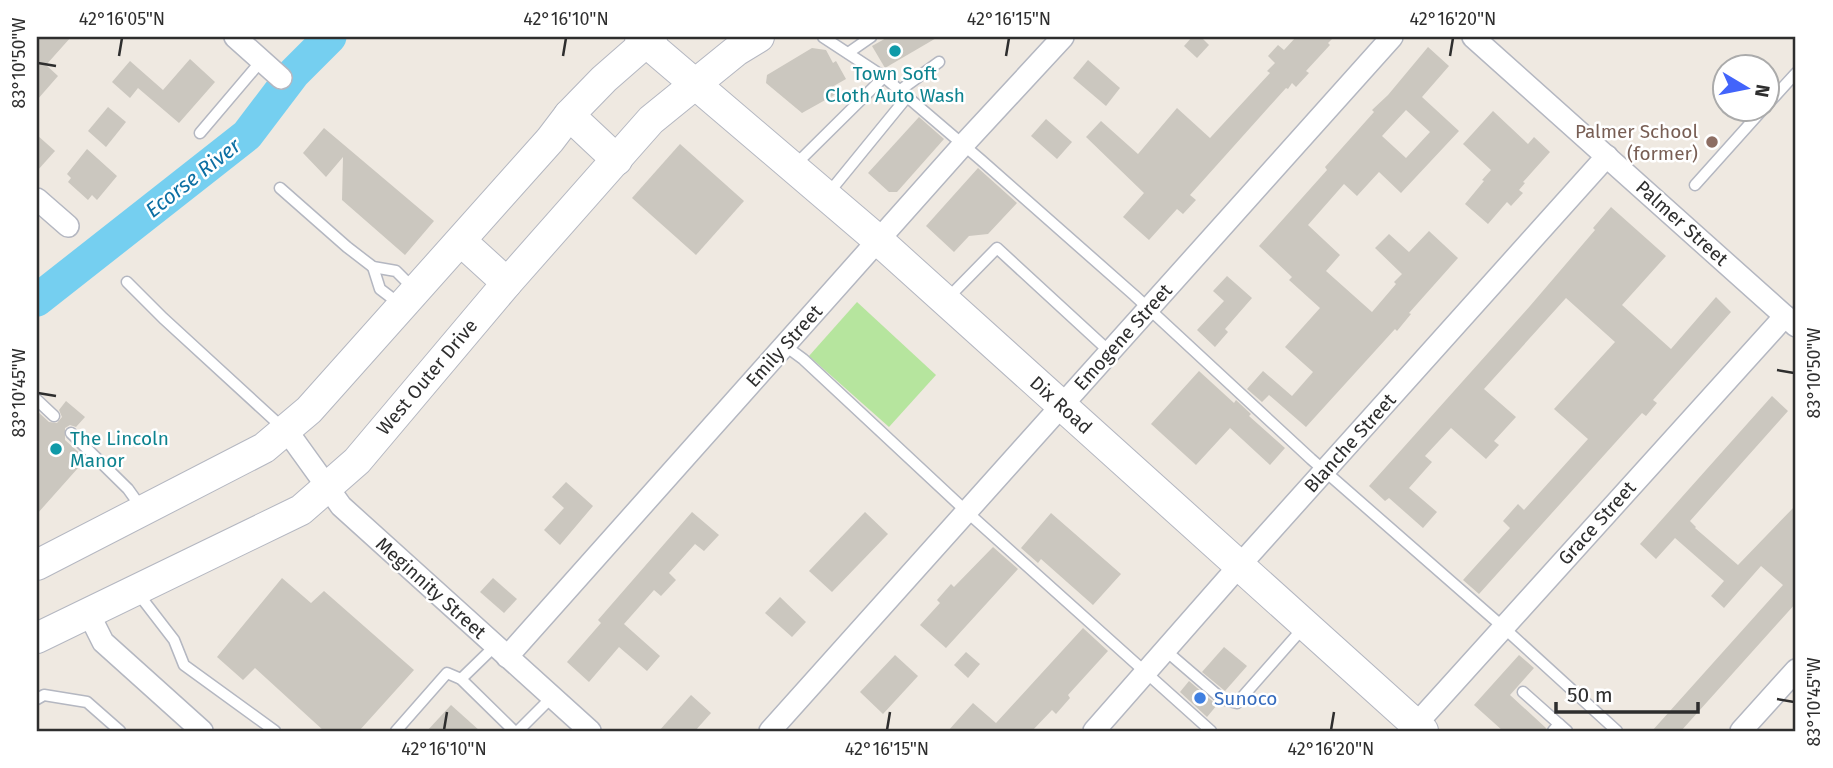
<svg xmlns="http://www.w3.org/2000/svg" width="1833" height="768" viewBox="0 0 1833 768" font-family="'Fira Sans',sans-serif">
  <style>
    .green { fill: #b6e59e }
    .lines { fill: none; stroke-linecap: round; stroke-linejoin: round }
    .river { stroke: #75cff0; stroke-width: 33 }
    .building { fill: #cbc7bf; fill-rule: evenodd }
    .lane-casing { stroke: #b4b7c1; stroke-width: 13 }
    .street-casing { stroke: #b4b7c1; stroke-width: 24 }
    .secondary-casing { stroke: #b4b7c1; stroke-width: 32 }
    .lane { stroke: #fff; stroke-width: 10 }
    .street { stroke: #fff; stroke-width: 21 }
    .secondary { stroke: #fff; stroke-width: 30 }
    .ticks { fill: none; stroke: #2e2e2e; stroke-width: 2.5 }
    .culture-dot { fill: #0f9aa8; stroke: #fff; stroke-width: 2.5 }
    .education-dot { fill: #8d6e63; stroke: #fff; stroke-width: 2.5 }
    .shop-dot { fill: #3f7fe0; stroke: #fff; stroke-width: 2.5 }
    .labels { text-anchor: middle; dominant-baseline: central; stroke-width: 5; stroke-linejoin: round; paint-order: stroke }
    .culture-label { font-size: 19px; fill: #0d838f; stroke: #fff }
    .education-label { font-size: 19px; fill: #785e54; stroke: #fff; text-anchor: end }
    .street-label { font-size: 19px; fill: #2e2e2e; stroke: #fff }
    .shop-label { font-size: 19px; fill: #366cbe; stroke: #fff; text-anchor: start }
    .water-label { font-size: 21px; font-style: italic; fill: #0d6fa3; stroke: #fff }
    .neatline { fill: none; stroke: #2e2e2e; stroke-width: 2.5 }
    .ticks-label { font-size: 18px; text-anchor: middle; fill: #2e2e2e }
  </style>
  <rect width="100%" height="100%" fill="#efe9e1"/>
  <!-- green -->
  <polygon class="green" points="857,302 936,375 889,427 809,356"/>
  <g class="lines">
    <!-- river -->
    <polyline class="river" points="37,300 247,135 294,73 330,37"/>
  </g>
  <!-- building -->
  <g class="building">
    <polygon points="37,37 71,37 46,65 58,76 37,100"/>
    <polygon points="888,37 938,37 885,68 872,46"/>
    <polygon points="1192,37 1201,37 1209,45 1197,58 1184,46"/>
    <polygon points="1296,37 1334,37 1328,43 1330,45 1306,71 1309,73 1296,87 1292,83 1288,89 1286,88 1190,195 1196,200 1183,214 1177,209 1149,240 1123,217 1144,193 1086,137 1101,121 1138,154 1177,108 1210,138 1270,73 1267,71 1275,63 1268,56 1278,45 1284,50"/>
    <path d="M1428 47 1449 66 1422 97 1459 131 1401 193 1379 172 1357 196 1344 184 1308 225 1340 255 1326 271 1372 312 1396 284 1394 282 1402 274 1375 248 1389 234 1409 252 1429 231 1458 258 1409 313 1411 314 1397 331 1395 329 1306 427 1269 395 1262 402 1247 389 1263 371 1292 396 1313 372 1285 347 1320 308 1289 280 1292 277 1259 246 1327 170 1325 167 1374 112 1372 110 1388 95ZM1406 110 1430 132 1406 158 1382 136Z"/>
    <polygon points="812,48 826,50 833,63 836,61 846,79 832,87 836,94 802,113 766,83 767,75"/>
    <polygon points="190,59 215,82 179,123 138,88 130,98 112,82 130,61 163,90"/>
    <polygon points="1088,60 1120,88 1106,106 1073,78"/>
    <polygon points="108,107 126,122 106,147 88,131"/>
    <polygon points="1493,111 1528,144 1534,137 1550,152 1523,182 1525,183 1519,190 1523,193 1511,206 1507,202 1488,224 1465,204 1484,181 1482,180 1491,170 1463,144"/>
    <polygon points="919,117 944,139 897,192 889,192 868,173"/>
    <polygon points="1046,119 1072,142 1057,159 1031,136"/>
    <polygon points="324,128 434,221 405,255 342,200 343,157 326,177 303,153"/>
    <polygon points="37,135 55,151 37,171"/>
    <polygon points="680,144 744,201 696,255 632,198"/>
    <polygon points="87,149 117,176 97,200 92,195 88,200 68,182 71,178 67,174"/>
    <polygon points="978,168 1017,203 988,234 969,236 954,252 926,226"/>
    <polygon points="1611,207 1666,256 1622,305 1671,349 1716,297 1731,312 1653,400 1657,403 1646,416 1642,413 1479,594 1463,580 1510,528 1503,521 1518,504 1524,510 1588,439 1554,409 1615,342 1566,298 1484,389 1516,417 1494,441 1499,445 1486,459 1451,428 1425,456 1432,462 1409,488 1437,512 1423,528 1389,498 1385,501 1369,486 1530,306 1595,230 1593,228"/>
    <polygon points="1227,276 1252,298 1225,329 1228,332 1215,347 1197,330 1224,301 1213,291"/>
    <polygon points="1199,371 1234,403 1236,400 1251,414 1249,416 1285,448 1270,465 1230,428 1196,465 1151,424"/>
    <polygon points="1772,396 1788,411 1690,521 1696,527 1695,528 1738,565 1796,505 1796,603 1681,731 1652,731 1783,585 1761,566 1724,608 1711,596 1724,581 1675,538 1656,559 1640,544"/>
    <polygon points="66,401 85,417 76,427 70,425 65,428 65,440 86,459 37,514 37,411 49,422 57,423 62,417 59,410"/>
    <polygon points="566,482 593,506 560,545 544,530 564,508 552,497"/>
    <polygon points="692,512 719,535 704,551 695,544 669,573 676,580 661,596 654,590 624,624 660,656 647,671 619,647 589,682 567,662 601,623 598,620"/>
    <polygon points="865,512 888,534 832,592 809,571"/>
    <polygon points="1051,513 1121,574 1093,605 1041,559 1038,563 1021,548"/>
    <polygon points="993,547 1018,569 946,648 920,625 940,603 937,600 951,584 954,587"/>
    <polygon points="282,578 311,603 324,591 414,670 359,731 324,731 255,668 243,680 217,657"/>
    <polygon points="493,578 517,599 504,613 480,592"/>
    <polygon points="780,597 806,622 792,637 765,613"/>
    <polygon points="1083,628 1108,651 1068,695 1070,698 1056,714 1052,710 1032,731 948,731 973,703 996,723"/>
    <polygon points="1224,647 1247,666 1225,691 1202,672"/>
    <polygon points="966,652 980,664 968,678 954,665"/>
    <polygon points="895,655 918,676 883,714 860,692"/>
    <polygon points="1519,655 1534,668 1510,695 1546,728 1545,731 1503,731 1474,705"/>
    <polygon points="1189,681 1217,705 1207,717 1180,692"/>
    <polygon points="691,695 711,713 695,731 659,731"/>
    <polygon points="451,705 480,731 427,731"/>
  </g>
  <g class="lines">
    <defs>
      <g id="lane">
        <polyline points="823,37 884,77 981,160 1134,295 1311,459 1503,627 1617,731"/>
        <polyline points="848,53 871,37"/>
        <polyline points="899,91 939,62"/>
        <polyline points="1766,106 1796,73"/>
        <polyline points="200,133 262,60"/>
        <polyline points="794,166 884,77"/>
        <polyline points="1695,185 1764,108"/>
        <polyline points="280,188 347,247 373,267 396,271 415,290"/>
        <polyline points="827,195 907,97"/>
        <polyline points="373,267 380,289 401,305"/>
        <polyline points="127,282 163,318 284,429"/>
        <polyline points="947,299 997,248 1110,352"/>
        <polyline points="784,345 803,359 967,512 1211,731"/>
        <polyline points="37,400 54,416"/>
        <polyline points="71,433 128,489 143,510"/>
        <polyline points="137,592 174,640 184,665 275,731"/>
        <polyline points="1165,650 1222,699 1237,703 1303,628"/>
        <polyline points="461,679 495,646"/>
        <polyline points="1523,692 1559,724"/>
        <polyline points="37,699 44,695 87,702 120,731"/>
        <polyline points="396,731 447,673 461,679 514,731"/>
        <polyline points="518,731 552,697"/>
        <polyline points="1553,731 1559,724 1567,731"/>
      </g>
      <g id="street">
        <polyline points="235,37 281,78"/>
        <polyline points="1473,37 1796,326"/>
        <polyline points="37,199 68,226"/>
        <polyline points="287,431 341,506 590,731"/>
        <polyline points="89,614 103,642 202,731"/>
        <polyline points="507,657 963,145 1063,37"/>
        <polyline points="770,731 1392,37"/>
        <polyline points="1094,731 1239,566 1607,156"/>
        <polyline points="1410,731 1785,316"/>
        <polyline points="1741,731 1796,670"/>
      </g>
      <g id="secondary">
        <polyline points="640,37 878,240 1423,731"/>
        <polyline points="569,115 617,160"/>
        <polyline points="461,241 507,283"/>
        <polyline points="37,565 264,448 309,410 550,140 569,115 604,79 652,37"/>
        <polyline points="37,638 301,510 357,461 507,283 651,120 736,51 759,37"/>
      </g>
    </defs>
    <!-- lane casing -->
    <use href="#lane" class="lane-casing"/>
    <!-- street casing -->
    <use href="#street" class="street-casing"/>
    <!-- secondary casing -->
    <use href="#secondary" class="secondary-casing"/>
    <!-- lane -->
    <use href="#lane" class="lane"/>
    <!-- street -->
    <use href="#street" class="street"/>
    <!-- secondary -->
    <use href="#secondary" class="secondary"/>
  </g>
  <!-- ticks -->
  <path class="ticks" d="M119 56 122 38M563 56 566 38M1006 56 1009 38M1450 56 1453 38M38 63 56 66M1777 370 1794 373M38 393 56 396M1777 699 1794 702M444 730 447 712M887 730 890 712M1331 730 1334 712"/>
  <!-- markers -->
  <g class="culture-dot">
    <circle cx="895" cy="51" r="7"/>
    <circle cx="56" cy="449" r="7"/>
  </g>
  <circle class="education-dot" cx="1712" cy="142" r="7"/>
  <circle class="shop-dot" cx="1200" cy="698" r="7"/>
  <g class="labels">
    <!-- culture labels -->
    <g class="culture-label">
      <text x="895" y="73">Town Soft<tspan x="895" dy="22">Cloth Auto Wash</tspan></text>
      <text x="70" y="438" text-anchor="start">The Lincoln<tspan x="70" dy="22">Manor</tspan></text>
    </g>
    <!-- education labels -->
    <g class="education-label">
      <text x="1698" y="131">Palmer School<tspan x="1698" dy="22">(former)</tspan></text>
    </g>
    <!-- street labels -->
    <g class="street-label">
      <text transform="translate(1682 223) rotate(42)">Palmer Street</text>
      <text transform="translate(1123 337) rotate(-48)">Emogene Street</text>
      <text transform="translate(784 346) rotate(-48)">Emily Street</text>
      <text transform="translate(427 377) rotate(-50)">West Outer Drive</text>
      <text transform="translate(1061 405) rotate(42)">Dix Road</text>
      <text transform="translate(1350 443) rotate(-48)">Blanche Street</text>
      <text transform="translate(1597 523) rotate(-48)">Grace Street</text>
      <text transform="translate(431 588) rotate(42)">Meginnity Street</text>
    </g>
    <!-- shop labels -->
    <g class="shop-label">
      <text x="1214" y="698">Sunoco</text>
    </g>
    <!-- water labels -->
    <g class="water-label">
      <text transform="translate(193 178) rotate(-38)">Ecorse River</text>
    </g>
  </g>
  <!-- border -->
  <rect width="1833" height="768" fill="none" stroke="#ffffff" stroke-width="77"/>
  <!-- north arrow -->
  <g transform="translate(1746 88) rotate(100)"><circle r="33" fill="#ffffff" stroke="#ababab" stroke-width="2"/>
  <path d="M0-5L12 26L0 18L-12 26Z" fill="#4264fb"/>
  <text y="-10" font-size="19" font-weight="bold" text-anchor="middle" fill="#2e2e2e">N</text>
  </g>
  <!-- scale -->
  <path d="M1556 702v10h142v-10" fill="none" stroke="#2e2e2e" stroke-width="3.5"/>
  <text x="1567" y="702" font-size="21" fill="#2e2e2e" stroke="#ffffff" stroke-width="5" paint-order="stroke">50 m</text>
  <rect x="38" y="38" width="1756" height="692" class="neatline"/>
  <g class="ticks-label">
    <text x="122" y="25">42°16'05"N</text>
    <text x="566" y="25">42°16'10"N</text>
    <text x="1009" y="25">42°16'15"N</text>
    <text x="1453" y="25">42°16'20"N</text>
    <text transform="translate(19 63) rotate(-90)" y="6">83°10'50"W</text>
    <text transform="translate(1814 373) rotate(-90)" y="6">83°10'50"W</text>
    <text transform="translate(19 393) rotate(-90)" y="6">83°10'45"W</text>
    <text transform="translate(1814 702) rotate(-90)" y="6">83°10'45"W</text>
    <text x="444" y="755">42°16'10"N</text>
    <text x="887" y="755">42°16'15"N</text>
    <text x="1331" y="755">42°16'20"N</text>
  </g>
</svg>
